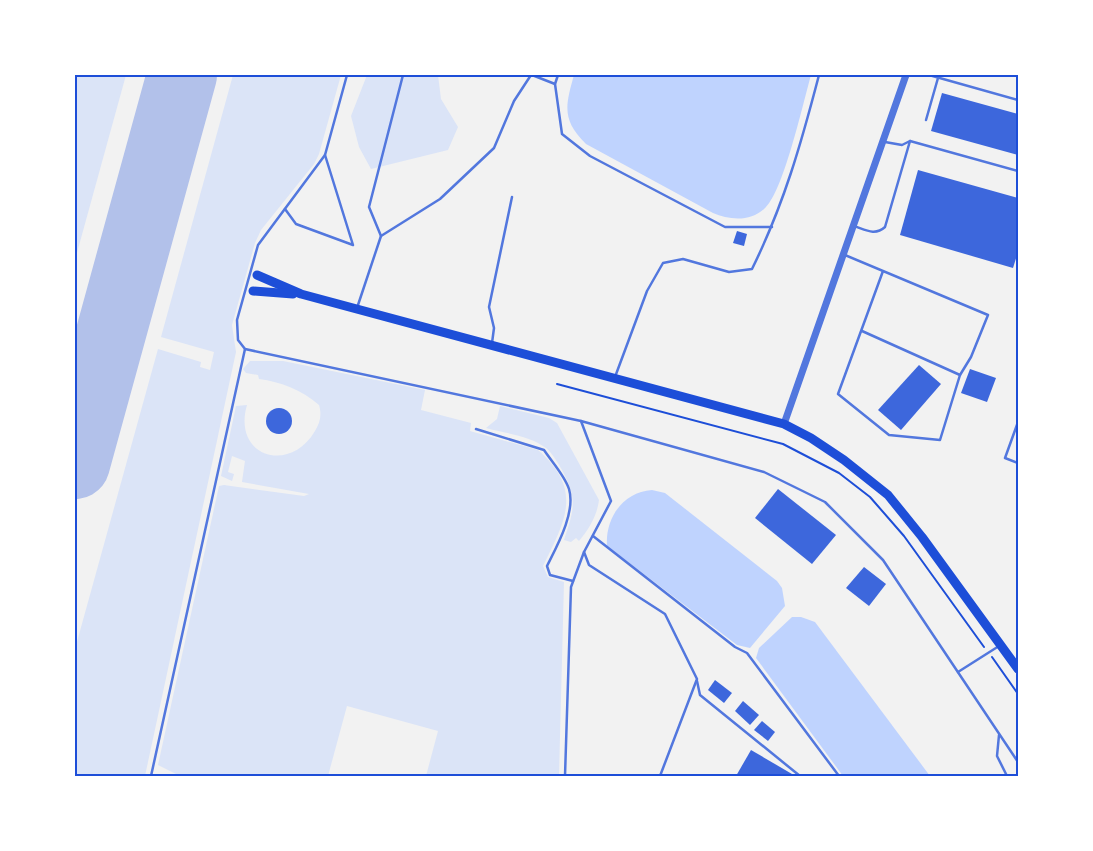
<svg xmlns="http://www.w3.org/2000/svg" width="1093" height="851" viewBox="0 0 1093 851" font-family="'Public Sans',sans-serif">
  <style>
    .green { fill: #dbe4f7 }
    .water { fill: #bfd3fe }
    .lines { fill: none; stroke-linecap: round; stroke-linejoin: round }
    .taxiway { stroke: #b2c1ea; stroke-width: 28 }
    .runway { stroke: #b2c1ea; stroke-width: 70 }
    .building { fill: #3d67dc }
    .path { stroke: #1d4ed8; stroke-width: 2 }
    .service { stroke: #5277de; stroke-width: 2.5 }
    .tertiary { stroke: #5277de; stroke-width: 7 }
    .primary { stroke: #1d4ed8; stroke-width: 9 }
    .neatline { fill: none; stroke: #1d4ed8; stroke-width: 2 }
  </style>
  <rect width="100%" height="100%" fill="#f2f2f2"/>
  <!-- green -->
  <g class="green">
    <polygon points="75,75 126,75 75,260"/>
    <polygon points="233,75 341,75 319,154 314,164 261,230 255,243 232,325 236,352 145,776 75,776 75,649 158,349 201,362 200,367 210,370 214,352 161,337"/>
    <polygon points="367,75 438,75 441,99 458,127 448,150 371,169 359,147 351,116"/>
    <path d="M250 361H283L425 390 421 410 471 423 470 431 538 450C584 490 565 521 543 566L548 577 564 582 559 776H426L438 731 347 706 328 776H180L158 765 219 486 224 485 304 496 309 494 242 482 245 461 232 456 228 472 234 474 232 481 221 476 236 406 247 405C232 456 289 475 315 431 320 423 322 415 319 405 302 390 281 382 259 379L258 375 246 373 243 369Z"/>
    <path d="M500 406 549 418 557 423 599 500C597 516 589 529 579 541L576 538 571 542 564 540C574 509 578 500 562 470 558 463 552 453 546 448 531 436 504 433 486 428L497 419Z"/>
  </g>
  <!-- water -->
  <g class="water">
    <path d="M574 75H811C803 103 783 194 764 209 750 222 729 220 713 213L586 144C562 120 565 107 574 75Z"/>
    <path d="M652 490 665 493 777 581 782 588 785 606 750 648 737 645 607 546C605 518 623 492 652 490Z"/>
    <polygon points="792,617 801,617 815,622 930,776 843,776 756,658 759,648"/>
  </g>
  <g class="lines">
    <!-- taxiway -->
    <polyline class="taxiway" points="75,451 81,443"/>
    <!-- runway -->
    <polyline class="runway" points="75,464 182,75"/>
  </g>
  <!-- building -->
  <g class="building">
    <polygon points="942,93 1018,114 1018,155 931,131"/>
    <polygon points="918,170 1018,198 1018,252 1013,268 900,235"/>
    <polygon points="737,231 747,234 744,246 733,243"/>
    <polygon points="919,365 941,384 901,430 878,410"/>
    <polygon points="970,369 996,378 987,402 961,393"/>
    <circle cx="279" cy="421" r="13"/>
    <polygon points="778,489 836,535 812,564 755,518"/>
    <polygon points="864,567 886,584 869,606 846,588"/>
    <polygon points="715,680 732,693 724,703 708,690"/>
    <polygon points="743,701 759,715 750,725 735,711"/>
    <polygon points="762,721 775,732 768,741 754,730"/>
    <polygon points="751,750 792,774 791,776 736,776"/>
  </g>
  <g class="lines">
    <!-- path -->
    <g class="path">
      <polyline points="557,384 783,444 839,473 870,497 904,536 984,647"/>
      <polyline points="992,657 1018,694"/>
    </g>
    <!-- service -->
    <g class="service">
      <polyline points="347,75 325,155 258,245 237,320 238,340 245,349 581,421 764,472 825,502 883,560 1018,762"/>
      <polyline points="532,75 555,84"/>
      <polyline points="558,75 555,84 562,134 590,156 725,227 772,227"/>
      <polyline points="929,75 1018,100"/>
      <polyline points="926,120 938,78"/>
      <polyline points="885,142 902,145 910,141 1018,171"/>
      <polyline points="285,209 296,224 353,245 325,155"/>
      <path d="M854 226C866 230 875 236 885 227L910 141"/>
      <polyline points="381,236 369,207 403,75"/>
      <polyline points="845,255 988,315 971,357 960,375 940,440 889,435 838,394 883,271"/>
      <polyline points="357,308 381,236 440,199 494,148 514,101 531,75"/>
      <polyline points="862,331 960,375"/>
      <polyline points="492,343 494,328 489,307 512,197"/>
      <path d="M615 377 647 291 663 263 683 259 729 272 752 269C784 204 801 144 819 75"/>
      <polyline points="581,421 611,501 584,552 589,565 665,614 697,679 660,776"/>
      <polyline points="1018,422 1005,458 1018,463"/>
      <path d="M476 429 544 450C552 462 565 476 569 489 576 512 557 546 547 566L550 575 573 581"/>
      <polyline points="593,536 735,647 747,653 839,776"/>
      <polyline points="958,672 999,646"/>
      <polyline points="697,681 700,695 800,776"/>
      <polyline points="999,735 997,756 1007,776"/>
      <polyline points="151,776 245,349"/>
      <polyline points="565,776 571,587 584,552"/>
    </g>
    <!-- tertiary -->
    <polyline class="tertiary" points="784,424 906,75"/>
    <!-- primary -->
    <g class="primary">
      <polyline points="257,275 301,294 784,424 811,438 844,460 888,495 922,537 1018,669"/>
      <polyline points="253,291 293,294"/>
    </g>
  </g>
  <!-- border -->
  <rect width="1093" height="851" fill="none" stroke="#ffffff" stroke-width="152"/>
  <rect x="76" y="76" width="941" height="699" class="neatline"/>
</svg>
